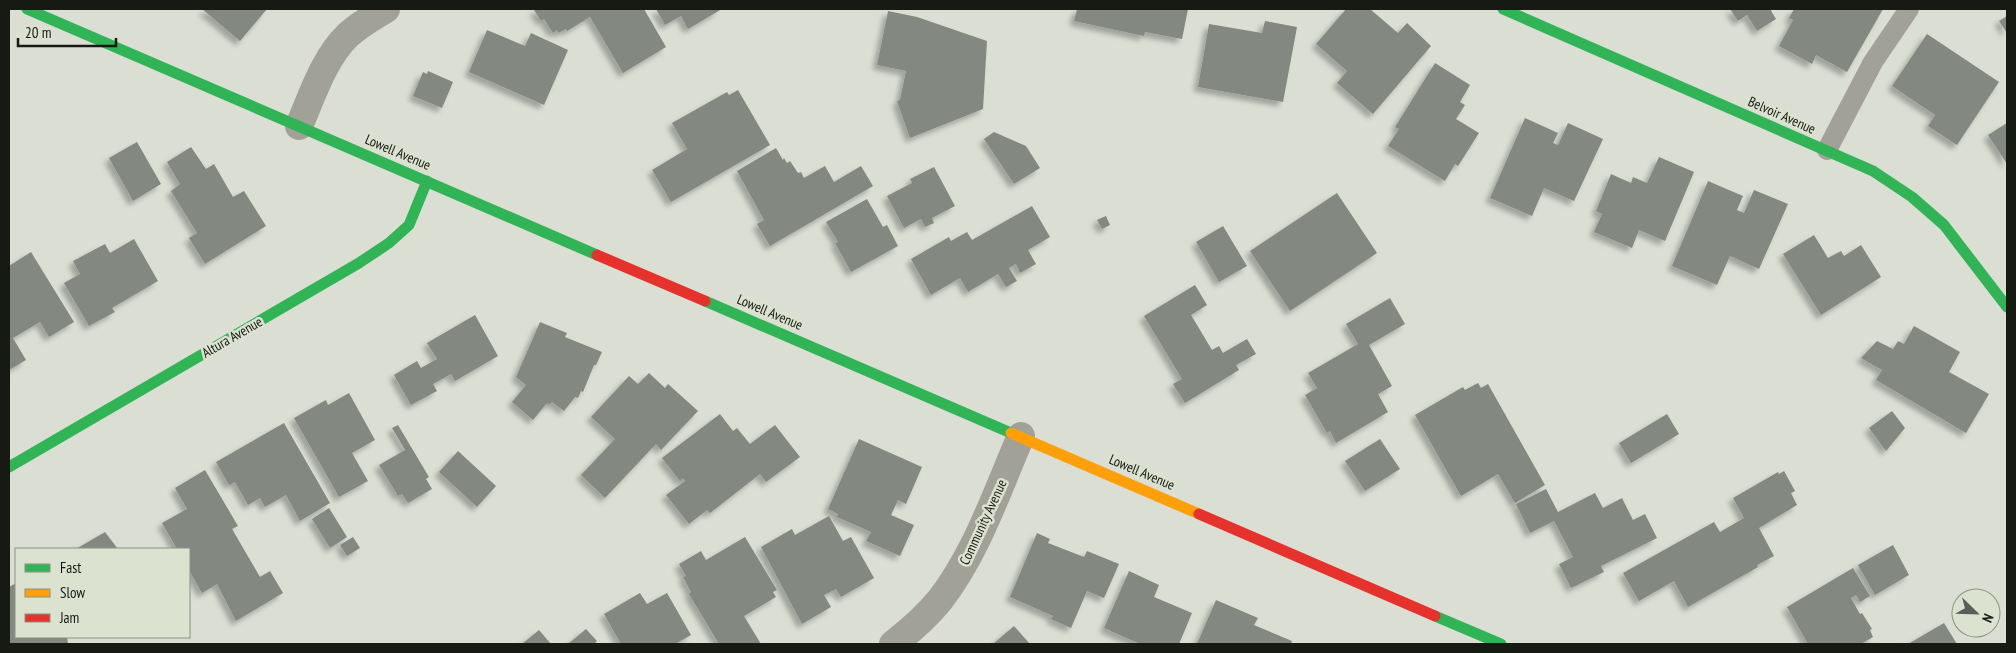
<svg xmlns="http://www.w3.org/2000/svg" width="2016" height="653" viewBox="0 0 2016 653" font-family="'PT Sans Narrow',sans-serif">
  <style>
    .building { fill: #838880; filter: url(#shadow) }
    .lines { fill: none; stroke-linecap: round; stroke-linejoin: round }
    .lane { stroke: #a2a198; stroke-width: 20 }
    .street { stroke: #a2a198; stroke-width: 28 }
    .fast { stroke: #30b455; stroke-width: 11 }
    .slow { stroke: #ff9f0a; stroke-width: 11 }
    .jam { stroke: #e5322d; stroke-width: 11 }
    .labels { text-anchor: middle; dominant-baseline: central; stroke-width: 5; stroke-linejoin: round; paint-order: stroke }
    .street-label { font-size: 14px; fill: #171913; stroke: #dbe2cf }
  </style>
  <defs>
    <filter id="shadow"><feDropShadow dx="-4.5" dy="4.5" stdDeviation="2.5" flood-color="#0004"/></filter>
  </defs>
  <rect width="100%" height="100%" fill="#daded3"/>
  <!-- building -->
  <g class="building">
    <polygon points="202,9 267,9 240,41"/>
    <polygon points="536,9 644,9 666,47 623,73 590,17 567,31 566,29 558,33 557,30 553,33 544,19 541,21 534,10"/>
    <polygon points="656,9 722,9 688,29 681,16 665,25"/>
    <polygon points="1077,9 1188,9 1182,39 1145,32 1144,36 1074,21"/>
    <polygon points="1346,9 1370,9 1398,33 1407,23 1431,46 1373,114 1337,83 1347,71 1316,44"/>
    <polygon points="1730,9 1770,9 1776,19 1757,31 1747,15 1738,21"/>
    <polygon points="1794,9 1883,9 1847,72 1816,55 1812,64 1779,46 1793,20 1789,18"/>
    <polygon points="888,11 917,17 987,41 983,109 910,138 897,101 900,100 906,71 877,65"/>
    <polygon points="2007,16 2007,33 1999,21"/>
    <polygon points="1265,21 1297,27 1283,102 1198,87 1209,24 1262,33"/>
    <polygon points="487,30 525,46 531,33 568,50 544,105 469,72"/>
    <polygon points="1927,34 1999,82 1957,145 1928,126 1935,115 1892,86"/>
    <polygon points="1435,63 1470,85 1460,102 1465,105 1456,119 1479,133 1458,166 1455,164 1445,181 1388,146 1399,129 1395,127"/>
    <polygon points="428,71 453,82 442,108 413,96 423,72 427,74"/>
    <polygon points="738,90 770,145 671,202 652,170 687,149 672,123 727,92 729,95"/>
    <polygon points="1525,118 1558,133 1553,143 1558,145 1568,123 1603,139 1574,201 1544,188 1532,216 1490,198"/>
    <polygon points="2007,123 2007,164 1988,135"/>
    <polygon points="994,132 1026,146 1040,168 1014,184 984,139"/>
    <polygon points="137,142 161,184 133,201 109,158"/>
    <polygon points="191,147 206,169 214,164 233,197 244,191 266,226 205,264 189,238 197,233 171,191 180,184 167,162"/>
    <polygon points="776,148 783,160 784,158 787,163 790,161 798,173 801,172 804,178 825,166 834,182 861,166 873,186 770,246 757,224 764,220 737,171"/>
    <polygon points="1659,157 1694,172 1665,241 1639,230 1632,248 1594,232 1602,214 1596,211 1611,174 1631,183 1633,177 1647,183"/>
    <polygon points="934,167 955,206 932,218 934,223 925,227 921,219 904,228 887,196 912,183 910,179"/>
    <polygon points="1708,181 1743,196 1737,210 1744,213 1754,190 1788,204 1759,269 1730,256 1717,285 1672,266"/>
    <polygon points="1337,193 1377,253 1290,311 1250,251"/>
    <polygon points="867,199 883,227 887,225 898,246 851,272 835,243 838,242 826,222"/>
    <polygon points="1032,206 1050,237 1028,250 1036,264 1020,273 1016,264 1009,268 1017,281 1006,287 998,274 968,292 960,278 931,295 911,259 949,237 951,241 967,232 972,240"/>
    <polygon points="1106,216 1110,225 1102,229 1097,220"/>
    <polygon points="1223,226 1247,266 1219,282 1196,242"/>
    <polygon points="1814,235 1828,258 1841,251 1844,256 1861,245 1881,277 1821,315 1783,254"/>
    <polygon points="134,239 158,281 112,308 115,312 89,326 64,283 80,274 73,261 105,244 110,253"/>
    <polygon points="31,252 74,322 49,337 40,322 13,338 26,360 9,370 9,266"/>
    <polygon points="1195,285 1207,305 1191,315 1212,350 1219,346 1223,353 1247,339 1256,354 1236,365 1239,370 1185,403 1173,384 1182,379 1144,316"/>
    <polygon points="1390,298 1405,324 1369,345 1392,386 1378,394 1388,412 1336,443 1330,431 1327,433 1305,395 1317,388 1308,373 1358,344 1346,324"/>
    <polygon points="475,315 498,356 455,381 451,374 433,384 437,391 411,405 394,375 417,361 421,368 437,359 427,343"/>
    <polygon points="540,322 567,333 565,337 602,352 596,365 594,365 583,392 581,391 578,398 575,397 564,411 552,402 549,405 547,403 533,420 512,402 526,385 516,377"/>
    <polygon points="1914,326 1960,352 1949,372 1989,394 1966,433 1876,380 1882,370 1861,358 1877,341 1893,349 1898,341 1904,344"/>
    <polygon points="649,373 665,388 668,384 698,411 661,450 656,444 605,498 581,475 615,439 591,417 629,376 638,384"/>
    <polygon points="1478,383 1481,388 1488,384 1545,485 1515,503 1498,474 1461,496 1415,415 1463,387 1465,390"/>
    <polygon points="349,393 375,440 352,453 368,481 339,497 294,418 326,400 328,405"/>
    <polygon points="1892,411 1905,428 1886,451 1869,428"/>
    <polygon points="720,414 733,431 737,428 750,444 775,425 800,457 766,482 760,474 710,513 707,510 689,524 666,495 685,481 683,478 680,481 662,458"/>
    <polygon points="1667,414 1679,434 1631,463 1619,443"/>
    <polygon points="284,423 330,503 300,521 286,495 265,507 260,498 248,505 235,482 229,485 216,462"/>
    <polygon points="398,425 429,477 426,479 432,489 408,503 402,494 398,496 379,465 405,450 392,428"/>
    <polygon points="859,439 922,467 906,504 898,500 891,515 914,525 900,556 866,541 871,532 837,517 838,514 828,509"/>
    <polygon points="1380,439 1400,469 1365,491 1345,461"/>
    <polygon points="458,451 496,486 477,507 439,472"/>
    <polygon points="205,470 238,526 232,529 260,577 270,571 283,593 236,621 217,584 202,593 189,570 189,549 177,549 162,523 187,509 175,488"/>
    <polygon points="1784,471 1795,491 1791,493 1797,505 1759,528 1774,556 1757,565 1758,567 1688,607 1674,581 1639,601 1623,573 1714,522 1720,532 1744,518 1733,498 1778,472 1779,474"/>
    <polygon points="1546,489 1558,512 1595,493 1603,508 1622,498 1633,520 1645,514 1657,538 1601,566 1604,572 1571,588 1559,564 1573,557 1554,521 1530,533 1516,504"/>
    <polygon points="329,508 347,537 330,548 312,519"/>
    <polygon points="829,516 843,541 851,537 874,578 841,597 836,589 824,595 831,607 802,624 761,547 792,529 795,535"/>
    <polygon points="105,532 118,549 76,549"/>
    <polygon points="1037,533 1050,539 1048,543 1084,557 1087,551 1119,564 1104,598 1087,591 1071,628 1051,619 1053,616 1010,597"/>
    <polygon points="353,537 360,548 347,556 340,545"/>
    <polygon points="745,537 777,590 773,592 776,597 744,616 761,644 719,644 689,594 691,592 683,577 686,576 679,564 701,551 706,560"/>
    <polygon points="1893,545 1909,575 1875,595 1858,565"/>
    <polygon points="1853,568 1870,596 1860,602 1856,595 1851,598 1860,614 1862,613 1872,629 1870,630 1873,637 1861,644 1808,644 1787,607"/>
    <polygon points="1129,571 1159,585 1154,597 1192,613 1179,644 1140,644 1104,628"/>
    <polygon points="16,583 16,637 67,637 68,644 9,644 9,587"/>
    <polygon points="640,593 647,604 667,593 691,635 675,644 621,644 604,614"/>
    <polygon points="1216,600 1258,618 1254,625 1292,641 1291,644 1197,644"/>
    <polygon points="1944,623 1957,644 1908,644"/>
    <polygon points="1014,626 1030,644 993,644"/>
    <polygon points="586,629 597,641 594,644 568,644"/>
    <polygon points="539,630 551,644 522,644"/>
  </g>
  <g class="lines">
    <!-- lane -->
    <polyline class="lane" points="1827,150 1873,62 1909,9"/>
    <!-- street -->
    <g class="street">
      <path d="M299 126C312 96 324 58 348 35 360 24 373 17 386 9"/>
      <path d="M893 644C910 631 926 617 940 600 977 552 997 491 1021 436"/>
    </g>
    <!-- fast -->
    <g class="fast">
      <polyline points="27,9 597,255"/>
      <polyline points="1503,9 1873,171 1912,197 1944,225 2007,307"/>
      <polyline points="705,301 1011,433"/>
      <polyline points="9,467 359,263 389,243 409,225 427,181"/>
      <polyline points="1435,616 1501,644"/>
    </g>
    <!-- slow -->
    <polyline class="slow" points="1011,433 1199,514"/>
    <!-- jam -->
    <g class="jam">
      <polyline points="597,255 705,301"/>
      <polyline points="1199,514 1435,616"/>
    </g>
  </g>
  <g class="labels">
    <!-- street labels -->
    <g class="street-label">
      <text transform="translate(1782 115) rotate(24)">Belvoir Avenue</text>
      <text transform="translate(398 152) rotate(23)">Lowell Avenue</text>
      <text transform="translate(770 312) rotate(23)">Lowell Avenue</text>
      <text transform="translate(232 337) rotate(-30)">Altura Avenue</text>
      <text transform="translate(1142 472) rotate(23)">Lowell Avenue</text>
      <text transform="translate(983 522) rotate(-65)">Community Avenue</text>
    </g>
  </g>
  <!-- border -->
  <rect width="2016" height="653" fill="none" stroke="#171913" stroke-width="20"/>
  <!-- legend -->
  <rect x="15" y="548" width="175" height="90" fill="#dbe2cf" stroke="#8d9284"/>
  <rect x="25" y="564" width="25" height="8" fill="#30b455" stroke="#8d9284"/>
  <text x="60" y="573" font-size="15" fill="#171913">Fast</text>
  <rect x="25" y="589" width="25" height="8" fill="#ff9f0a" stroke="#8d9284"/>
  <text x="60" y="598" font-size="15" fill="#171913">Slow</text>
  <rect x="25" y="614" width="25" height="8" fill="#e5322d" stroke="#8d9284"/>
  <text x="60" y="623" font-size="15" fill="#171913">Jam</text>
  <!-- north arrow -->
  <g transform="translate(1976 613) rotate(113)"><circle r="24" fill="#dbe2cf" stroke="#8d9284"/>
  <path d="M0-4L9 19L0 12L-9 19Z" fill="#5b5e56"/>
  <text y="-8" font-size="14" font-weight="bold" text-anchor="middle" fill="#171913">N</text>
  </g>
  <!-- scale -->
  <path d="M18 38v8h98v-8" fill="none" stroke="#171913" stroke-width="2.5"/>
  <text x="25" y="38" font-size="15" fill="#171913" stroke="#dbe2cf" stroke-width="4" paint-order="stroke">20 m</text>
</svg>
